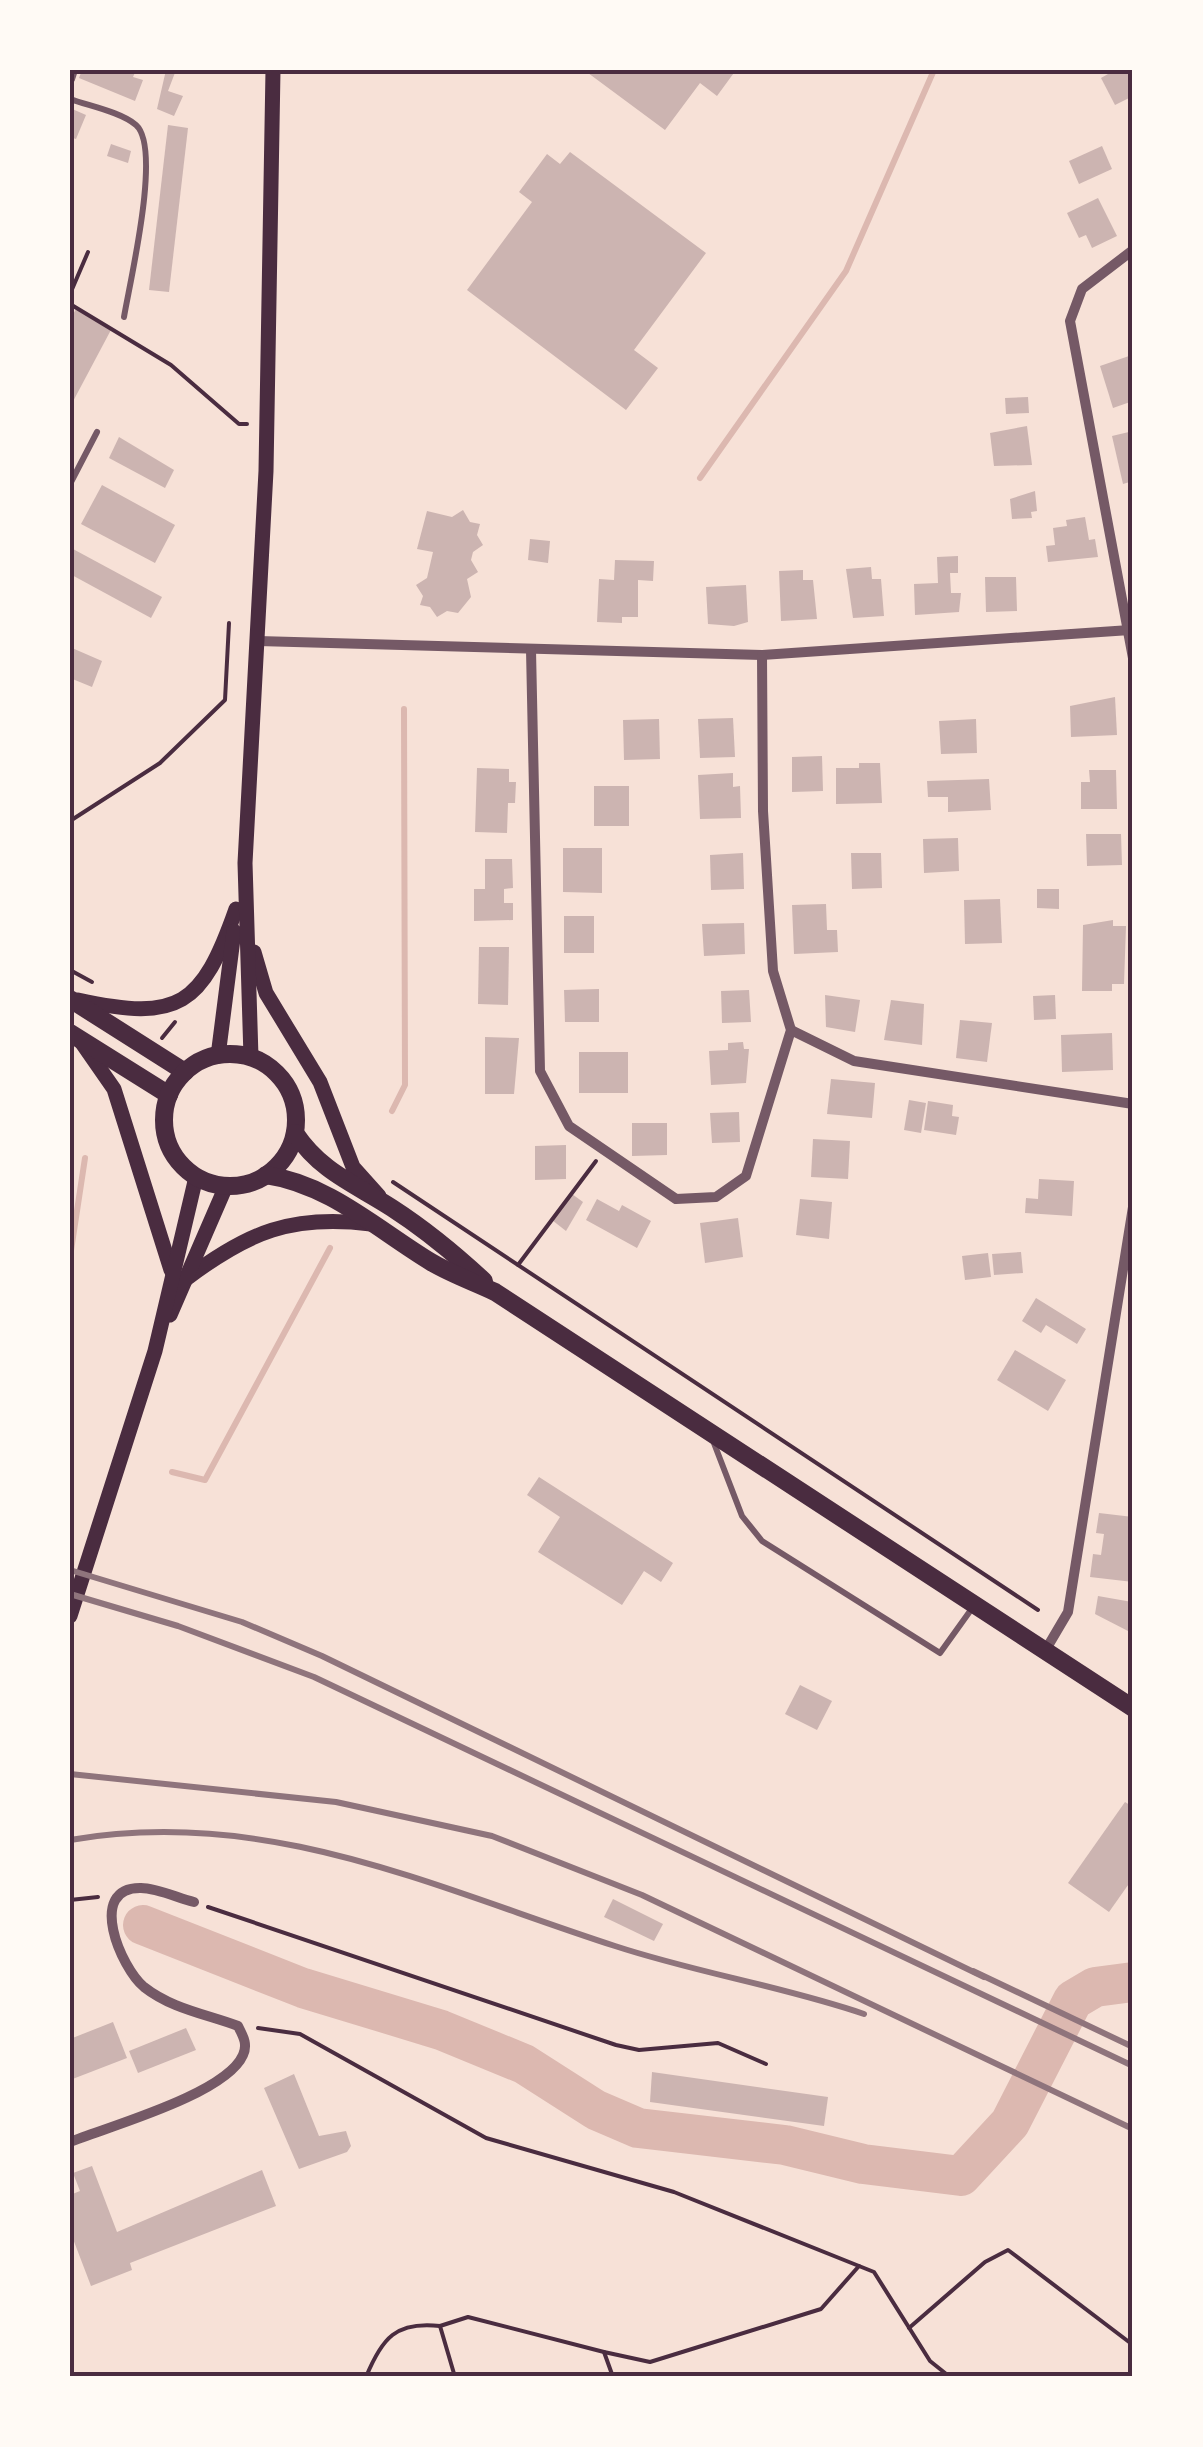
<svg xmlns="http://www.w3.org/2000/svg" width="1203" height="2447" viewBox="0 0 1203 2447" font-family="Barlow,sans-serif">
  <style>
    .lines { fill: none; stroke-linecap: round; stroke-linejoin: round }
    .stream { stroke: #dcb8b0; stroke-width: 6 }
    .river { stroke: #dcb8b0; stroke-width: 40 }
    .building { fill: #ccb4b1 }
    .path { stroke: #4a2c40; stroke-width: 4 }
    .service { stroke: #755966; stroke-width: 6 }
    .minor { stroke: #755966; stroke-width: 10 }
    .secondary { stroke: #4a2c40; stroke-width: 15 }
    .primary { stroke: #4a2c40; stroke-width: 18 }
    .rail { stroke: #8f747c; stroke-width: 6 }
    .neatline { fill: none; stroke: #4a2c40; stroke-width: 4 }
  </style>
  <rect width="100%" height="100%" fill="#f7e1d7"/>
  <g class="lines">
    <!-- stream -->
    <g class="stream">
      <polyline points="700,478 846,271 934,70"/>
      <polyline points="392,1111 405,1085 404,709"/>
      <polyline points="70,1257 85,1158"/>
      <polyline points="172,1472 205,1480 330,1248"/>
    </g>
    <!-- river -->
    <polyline class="river" points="143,1925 303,1988 441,2030 524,2064 596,2110 638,2128 785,2145 863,2164 961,2176 1010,2123 1073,2000 1095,1987 1133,1982"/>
  </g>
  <!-- building -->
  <g class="building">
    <polygon points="82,70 136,70 133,77 143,80 135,101 79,78"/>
    <polygon points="166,70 176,70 168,91 183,96 174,116 157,109"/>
    <polygon points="584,70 736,70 717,96 700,83 665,130"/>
    <polygon points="1115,70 1129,70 1133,96 1115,105 1101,78"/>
    <polygon points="70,108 86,115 76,139 70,137"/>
    <polygon points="168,125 188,128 169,292 149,290"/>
    <polygon points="111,144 131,151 128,163 107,156"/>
    <polygon points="1102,146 1112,169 1079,184 1069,161"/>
    <polygon points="570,152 706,253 634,350 658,368 626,410 467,290 532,202 519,192 547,154 560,164"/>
    <polygon points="1098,198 1117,236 1092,248 1086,235 1079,238 1067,213"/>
    <polygon points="76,309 112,328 70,407 70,320"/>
    <polygon points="1129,356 1133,401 1113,408 1100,366"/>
    <polygon points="1028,397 1029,413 1006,414 1005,398"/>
    <polygon points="1027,426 1032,465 994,466 990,433"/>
    <polygon points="1133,431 1133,481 1123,484 1112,436"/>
    <polygon points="119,437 174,470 165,488 109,458"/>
    <polygon points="102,485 175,525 155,563 81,524"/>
    <polygon points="1035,491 1037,511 1031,512 1032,518 1012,519 1010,499"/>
    <polygon points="463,510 470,522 480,524 477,535 483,545 473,552 471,560 478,572 467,579 471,597 458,613 447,611 437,617 430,607 420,605 423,596 416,585 427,578 433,552 417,549 427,511 452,517"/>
    <polygon points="1085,517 1089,540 1095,539 1098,557 1048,562 1046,546 1055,545 1053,528 1067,526 1066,520"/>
    <polygon points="530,539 550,541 548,563 528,560"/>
    <polygon points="73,549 162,597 151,618 70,574"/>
    <polygon points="958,556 958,573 950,573 951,593 961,593 959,612 915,615 914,584 938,583 937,557"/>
    <polygon points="615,560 654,561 653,581 638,580 638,617 622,617 622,623 597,622 599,579 614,580"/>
    <polygon points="871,567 872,579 881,579 884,616 853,618 846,569"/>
    <polygon points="803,570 803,580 813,580 817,619 781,621 779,571"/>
    <polygon points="985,577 1016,577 1017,611 986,612"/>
    <polygon points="746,585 748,622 734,626 708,624 706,587"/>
    <polygon points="72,648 102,661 92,687 70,678"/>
    <polygon points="1115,697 1117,735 1071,737 1070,706"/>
    <polygon points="733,718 735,757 700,758 698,719"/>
    <polygon points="659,719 660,759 624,760 623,720"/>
    <polygon points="976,719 977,753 941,754 939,721"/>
    <polygon points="822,756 823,791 792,792 792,757"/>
    <polygon points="859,763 880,763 882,803 836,804 836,768 859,768"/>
    <polygon points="477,768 509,769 509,782 516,782 515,803 508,803 507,833 475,832"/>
    <polygon points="1089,770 1116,770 1117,809 1081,809 1081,782 1090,782"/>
    <polygon points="733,773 733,787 740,786 741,818 700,819 698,775"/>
    <polygon points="989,779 991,810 948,812 948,797 928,797 927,781"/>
    <rect x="594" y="786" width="35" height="40"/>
    <polygon points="1086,834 1121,834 1122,865 1087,866"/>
    <polygon points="958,838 959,871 924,873 923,839"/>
    <polygon points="563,848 602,848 602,893 563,892"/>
    <polygon points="743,853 744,889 711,890 710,855"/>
    <polygon points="851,853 881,853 882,888 852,889"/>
    <polygon points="485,859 512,859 513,888 504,889 504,903 513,903 513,920 474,921 474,889 485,889"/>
    <polygon points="1037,889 1059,889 1059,909 1037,908"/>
    <polygon points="1000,899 1002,943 965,944 964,900"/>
    <polygon points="826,904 827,930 837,930 838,952 794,954 792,905"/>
    <rect x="564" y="916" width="30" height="37"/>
    <polygon points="1113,920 1113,926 1126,926 1124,984 1112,984 1112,991 1082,991 1083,925"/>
    <polygon points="744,923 745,954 704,956 702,924"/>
    <polygon points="479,947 509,947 508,1005 478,1004"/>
    <polygon points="599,989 599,1022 565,1022 564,990"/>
    <polygon points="749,990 751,1022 722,1023 721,991"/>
    <polygon points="825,995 860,1000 855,1032 826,1027"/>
    <polygon points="1055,995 1056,1019 1034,1020 1033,996"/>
    <polygon points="891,1000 924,1004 922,1045 884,1040"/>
    <polygon points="960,1020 992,1023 987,1062 956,1058"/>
    <polygon points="1112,1033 1113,1070 1062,1072 1061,1035"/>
    <polygon points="485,1037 519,1038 514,1094 485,1094"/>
    <polygon points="743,1042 744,1049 749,1049 746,1083 711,1085 709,1051 728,1050 728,1043"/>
    <rect x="579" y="1052" width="49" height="41"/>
    <polygon points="831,1079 875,1083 872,1118 827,1114"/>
    <polygon points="909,1100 926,1103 921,1133 904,1130"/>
    <polygon points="928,1101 953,1105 952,1116 959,1117 956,1135 924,1130"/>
    <polygon points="739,1112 740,1142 712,1143 710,1113"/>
    <polygon points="632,1123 667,1123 667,1155 632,1156"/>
    <polygon points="813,1139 850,1141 848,1179 811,1177"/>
    <polygon points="566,1145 566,1179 535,1180 535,1146"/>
    <polygon points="1039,1179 1074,1181 1072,1216 1025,1213 1026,1198 1038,1199"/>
    <polygon points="572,1194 583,1202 566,1231 552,1220"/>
    <polygon points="597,1199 619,1211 622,1205 651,1221 637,1248 586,1220"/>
    <polygon points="800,1199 832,1202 829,1239 796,1235"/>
    <polygon points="738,1218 743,1257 705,1263 700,1223"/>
    <polygon points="1021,1252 1023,1273 994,1275 992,1254"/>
    <polygon points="988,1253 991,1277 965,1280 962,1256"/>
    <polygon points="1036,1298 1086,1329 1077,1344 1046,1325 1041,1333 1022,1321"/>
    <polygon points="1015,1350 1066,1380 1048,1411 997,1380"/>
    <polygon points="539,1477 673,1563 661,1582 644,1571 622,1605 538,1552 560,1517 527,1495"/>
    <polygon points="1099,1513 1133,1517 1133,1582 1090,1577 1093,1554 1101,1555 1104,1534 1096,1533"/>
    <polygon points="1098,1596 1132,1602 1128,1631 1095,1614"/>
    <polygon points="800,1685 832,1701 817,1730 785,1714"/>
    <polygon points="1125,1802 1133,1807 1133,1878 1109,1912 1068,1883"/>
    <polygon points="613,1899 663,1924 654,1941 604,1917"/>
    <polygon points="113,2022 127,2058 70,2080 70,2039"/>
    <polygon points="186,2028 196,2050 138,2073 129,2051"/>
    <polygon points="652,2072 828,2097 824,2126 650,2102"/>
    <polygon points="294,2074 319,2136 346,2131 351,2146 347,2152 299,2169 264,2088"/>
    <polygon points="92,2166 117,2232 262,2170 276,2206 130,2263 132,2270 91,2286 70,2231 70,2195 80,2191 73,2173"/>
  </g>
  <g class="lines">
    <!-- path -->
    <g class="path">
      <polyline points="70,294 88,252"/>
      <polyline points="70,304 171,365 239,424 247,424"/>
      <polyline points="70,821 160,763 225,700 229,623"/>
      <polyline points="70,970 92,982"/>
      <polyline points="162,1038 175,1022"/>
      <polyline points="393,1182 1038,1610"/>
      <polyline points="518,1265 596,1161"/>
      <polyline points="70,1900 98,1897"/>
      <polyline points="208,1907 616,2045 639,2050 718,2043 766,2064"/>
      <polyline points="258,2028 300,2034 486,2138 674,2192 874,2272 930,2361 950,2377"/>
      <polyline points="909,2328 985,2262 1008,2250 1133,2345"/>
      <polyline points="604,2352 650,2362 821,2309 859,2266"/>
      <path d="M366 2377C382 2338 396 2321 440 2326"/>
      <polyline points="455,2377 440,2326 468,2317 604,2352 613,2377"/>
    </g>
    <!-- service -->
    <g class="service">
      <path d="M70 99C89 106 121 112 136 125 162 148 130 281 124 317"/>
      <polyline points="70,484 97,432"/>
      <polyline points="712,1438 742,1516 762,1541 940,1653 973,1607"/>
    </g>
    <!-- minor -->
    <g class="minor">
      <polyline points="70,79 73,70"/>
      <polyline points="1133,250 1082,289 1070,321 1133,658"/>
      <polyline points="258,641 762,655 1130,630"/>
      <polyline points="531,650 540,1071 569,1126 676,1199 716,1197 746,1176 791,1030 773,971 763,811 762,655"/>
      <polyline points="791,1030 854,1061 1133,1104"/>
      <polyline points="1045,1651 1068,1612 1133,1207"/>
      <path d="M70 2142C110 2126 226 2094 243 2055 248 2044 243 2036 238 2026 206 2014 172 2009 144 1987 121 1968 86 1887 141 1888 157 1888 178 1898 194 1902"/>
    </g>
    <!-- secondary -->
    <g class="secondary">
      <polyline points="254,952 266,993 320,1082 353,1167 379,1196"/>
      <path d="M78 1000C179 1022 202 1006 236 909"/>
      <polyline points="82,1043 114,1089 171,1270"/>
      <polyline points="218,1056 234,931"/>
      <polyline points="251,1057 245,863 266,471 273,70"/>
      <path d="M186 1279C248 1232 292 1214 371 1224"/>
      <polyline points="170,1315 226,1186"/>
      <polyline points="70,1616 155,1351 196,1177"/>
    </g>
    <!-- primary -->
    <g class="primary">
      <polyline points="70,999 185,1072"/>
      <polyline points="70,1033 169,1095"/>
      <circle cx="230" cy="1120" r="66"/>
      <path d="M295 1133C321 1172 355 1184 392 1208 426 1230 455 1254 484 1281"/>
      <path d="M266 1175C329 1184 378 1230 431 1262 451 1274 474 1282 495 1292L1133 1708"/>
    </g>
    <!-- rail -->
    <g class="rail">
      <polyline points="70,1570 242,1622 322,1656 984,1977"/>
      <polyline points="70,1594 178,1626 314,1677 1133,2066"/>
      <polyline points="70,1774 336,1802 492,1836 642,1895 1133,2129"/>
      <path d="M70 1840C267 1806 433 1887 615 1946 697 1973 782 1986 864 2014"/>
      <polyline points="973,1971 1133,2047"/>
    </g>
  </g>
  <!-- border -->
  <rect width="1203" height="2447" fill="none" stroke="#fffaf5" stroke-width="145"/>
  <rect x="72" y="72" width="1058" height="2302" class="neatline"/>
</svg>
